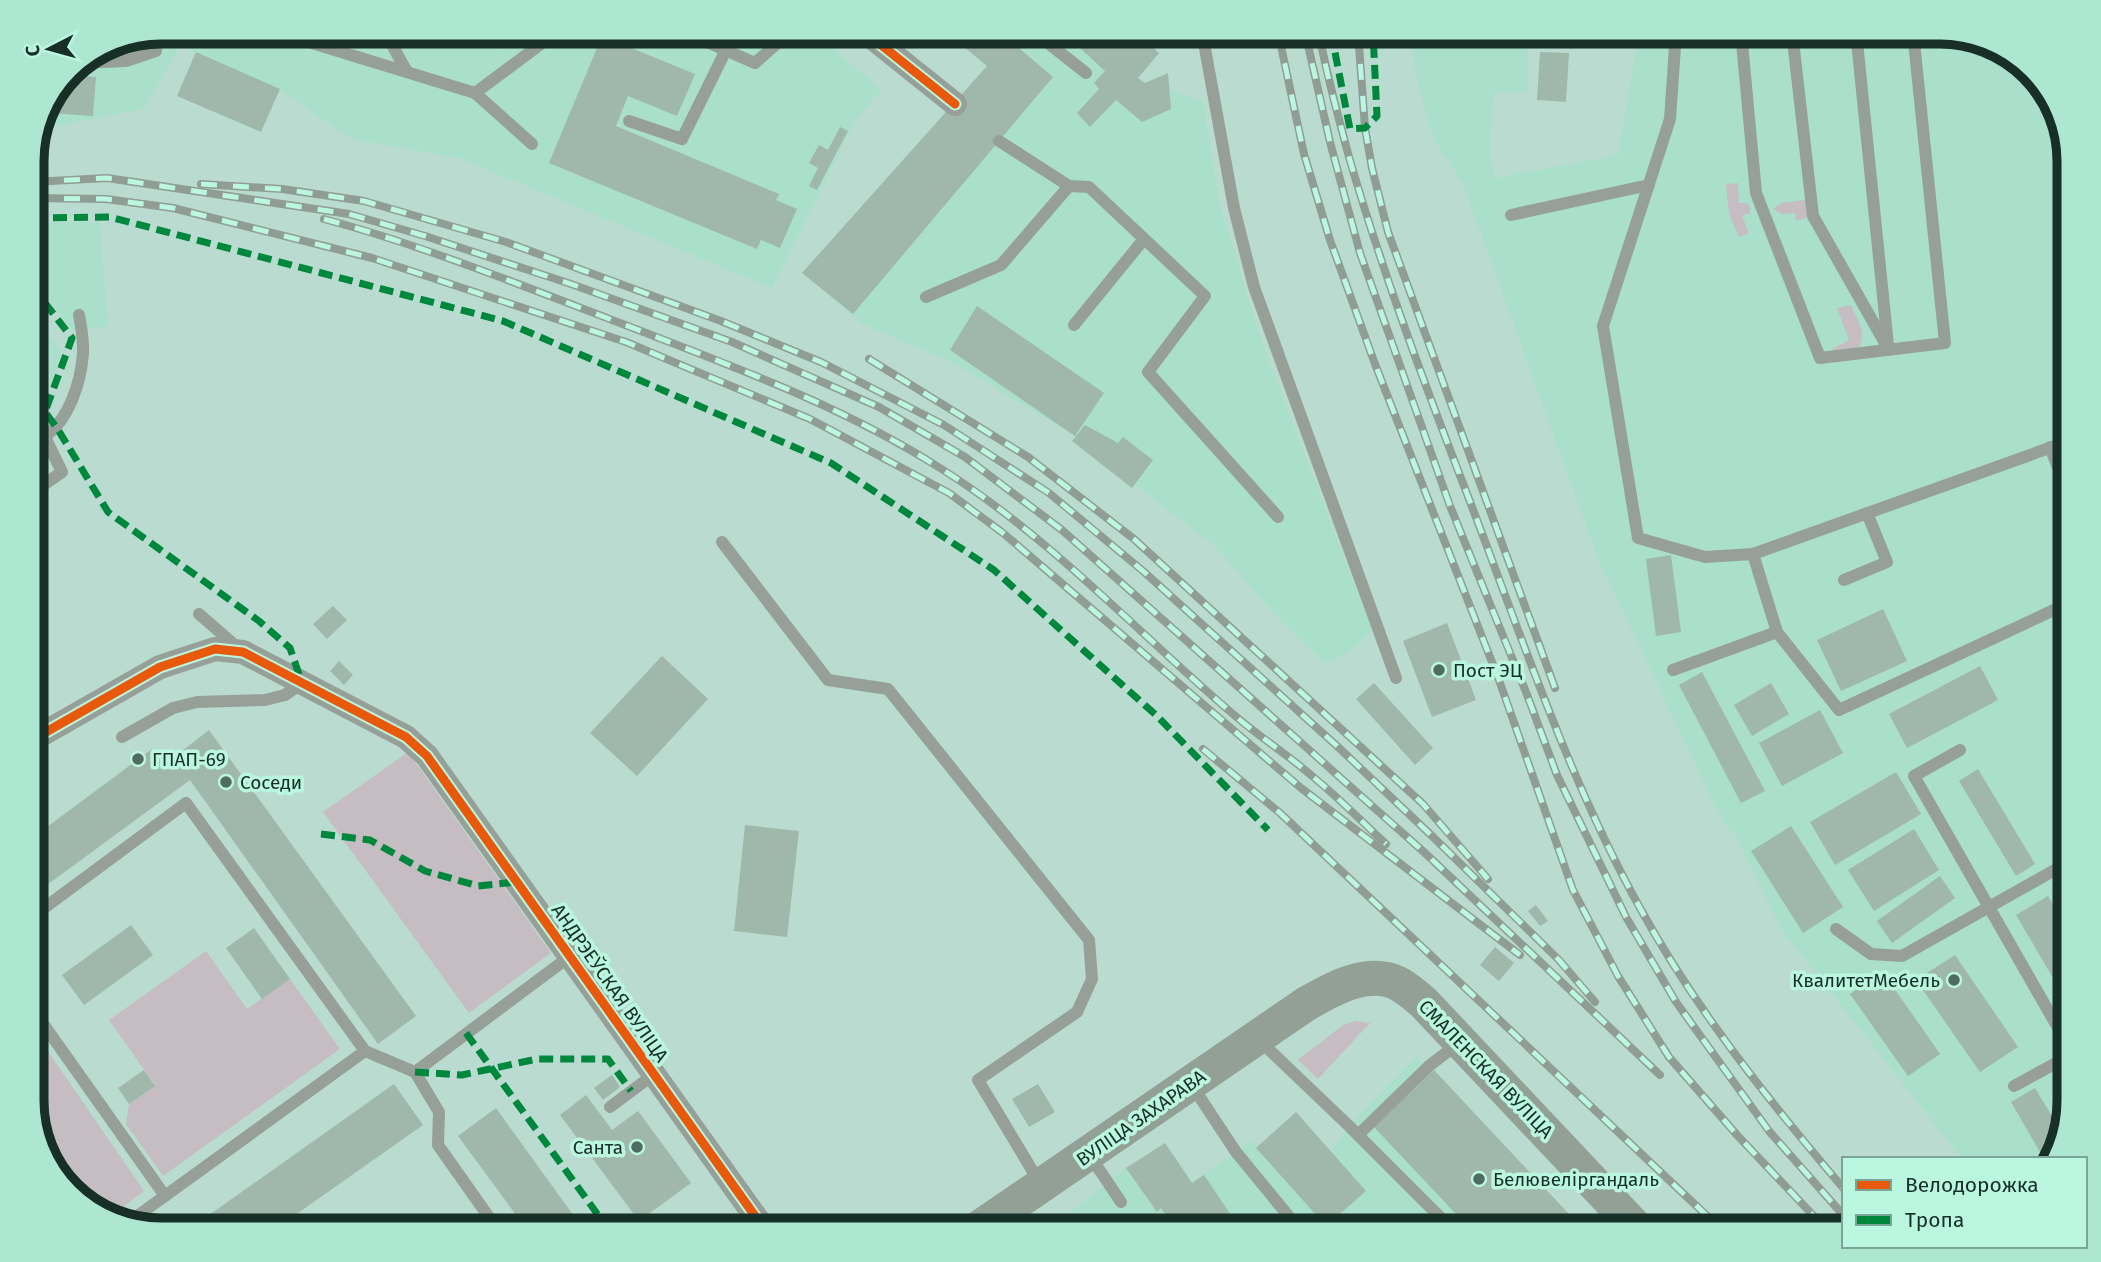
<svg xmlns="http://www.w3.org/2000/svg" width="2101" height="1262" viewBox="0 0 2101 1262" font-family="'Fira Sans',sans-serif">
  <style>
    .built { fill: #aadfcc }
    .green { fill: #c5bdc2 }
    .building { fill: #a0b7ab }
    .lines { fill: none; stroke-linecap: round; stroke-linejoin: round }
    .service { stroke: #96a098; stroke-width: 12 }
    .minor { stroke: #96a098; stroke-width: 24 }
    .secondary { stroke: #93a095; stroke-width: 35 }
    .rail-casing { stroke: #909d95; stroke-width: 8 }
    .rail { stroke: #baf6e0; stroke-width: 5; stroke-dasharray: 16; stroke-linecap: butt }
    .quiet { stroke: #00873e; stroke-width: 7; stroke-dasharray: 14 7; stroke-linecap: butt }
    .cycleway-casing { stroke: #baf6e0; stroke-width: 13 }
    .cycleway { stroke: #e8590c; stroke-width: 9 }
    .poi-dot { fill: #506c62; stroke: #baf6e0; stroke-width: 2.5 }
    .labels { text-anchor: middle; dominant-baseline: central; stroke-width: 7; stroke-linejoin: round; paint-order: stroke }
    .poi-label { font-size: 19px; fill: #172f27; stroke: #baf6e0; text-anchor: start }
    .street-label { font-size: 19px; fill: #172f27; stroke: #baf6e0 }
    .rim { fill: none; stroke: #172f27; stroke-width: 9 }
  </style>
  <rect width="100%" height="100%" fill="#badcd0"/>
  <!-- built -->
  <g class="built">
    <polygon points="161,32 815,32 881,90 856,120 772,288 459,158 351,139 280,89 261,132 177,96 195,53 181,45 144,109 43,129 70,69 112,41"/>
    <polygon points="946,32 1145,32 1141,36 1159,53 1138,78 1145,83 1168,73 1170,90 1203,102 1219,202 1261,339 1372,631 1347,653 1325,664 1276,616 1214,545 1135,485 1132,488 1072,441 1075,436 957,365 861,323 802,273 987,67"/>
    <polygon points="1410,32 1528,32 1528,92 1494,92 1489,153 1496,178 1618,155 1639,32 1940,32 2005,49 2052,96 2069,153 2069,1101 2054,1159 1962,1159 1781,929 1735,835 1722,821 1598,559 1463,184 1433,139 1416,76"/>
    <polygon points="32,222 100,222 108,326 74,332 32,277"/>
    <polygon points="32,314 61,352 43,405 40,427 32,433"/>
    <polygon points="1417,1056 1584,1230 1043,1230 1060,1220 1126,1168 1165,1143 1192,1182 1251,1141 1257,1147 1296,1112 1331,1151 1349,1126"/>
  </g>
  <!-- green -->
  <g class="green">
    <polygon points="1738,183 1739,203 1747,203 1750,207 1750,213 1742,216 1749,233 1739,237 1729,214 1726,184"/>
    <polygon points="1804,200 1814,208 1806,218 1796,221 1795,213 1782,214 1773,209 1781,203"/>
    <path d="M1851 305C1857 320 1867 332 1859 347L1838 353 1832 349 1849 340 1837 308Z"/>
    <polygon points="408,752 551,953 469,1013 323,812"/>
    <polygon points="206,951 247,1009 290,979 340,1049 163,1176 126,1124 129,1104 155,1085 109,1020"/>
    <polygon points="1356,1021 1370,1023 1318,1079 1298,1060 1343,1025"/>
    <polygon points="32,1028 144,1191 110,1217 96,1213 49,1166 32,1109"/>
  </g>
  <!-- building -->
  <g class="building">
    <polygon points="481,32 516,32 501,49"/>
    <polygon points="946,32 1000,32 1053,77 853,314 802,273 987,66"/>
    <polygon points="1095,32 1145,32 1141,36 1159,53 1138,78 1145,83 1168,73 1171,109 1142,122 1116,100 1090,127 1077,113 1099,89 1094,83 1105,71 1080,48"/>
    <polygon points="602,36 695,74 677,116 628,96 616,126 779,194 776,200 797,209 780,248 761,240 757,249 549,163"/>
    <polygon points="113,41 113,52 97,51 112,41"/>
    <polygon points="196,52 280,89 261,132 177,96"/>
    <polygon points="1540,52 1569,53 1566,102 1537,100"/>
    <polygon points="67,75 96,77 93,116 50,113"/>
    <polygon points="840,127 848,131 817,190 809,186 818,168 809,163 819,145 828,150"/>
    <polygon points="977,306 1104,393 1075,436 950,350"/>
    <polygon points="1085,425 1118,443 1123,437 1153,460 1132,488 1072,441"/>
    <polygon points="1671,555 1681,632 1656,636 1646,559"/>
    <polygon points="333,606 347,620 327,639 313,624"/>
    <polygon points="1883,609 1907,661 1841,691 1817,640"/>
    <polygon points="1447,623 1476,700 1432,717 1403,641"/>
    <polygon points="662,656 708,699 637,776 590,733"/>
    <polygon points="339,661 353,675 344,685 330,671"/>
    <polygon points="1980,666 1998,700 1907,748 1889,714"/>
    <polygon points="1702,672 1765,791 1741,803 1679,685"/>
    <polygon points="1374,683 1433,748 1415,765 1356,699"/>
    <polygon points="1771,683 1789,714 1752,736 1734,705"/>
    <polygon points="1820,710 1843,753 1782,786 1759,743"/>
    <polygon points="209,730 416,1016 378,1044 190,780 32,896 32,838 152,749 164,765"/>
    <polygon points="1978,769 2035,864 2016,876 1959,781"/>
    <polygon points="1896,772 1921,814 1835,865 1810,822"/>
    <polygon points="745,825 799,831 787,937 734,931"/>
    <polygon points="1791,826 1843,907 1803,933 1751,851"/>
    <polygon points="1914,829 1939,870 1874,911 1848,870"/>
    <polygon points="1940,876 1955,898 1892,943 1877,921"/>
    <polygon points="2069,882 2069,904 2060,887"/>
    <polygon points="2048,896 2069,932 2069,1005 2016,915"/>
    <polygon points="1536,905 1548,921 1540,926 1528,911"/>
    <polygon points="131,925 153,955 84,1005 62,975"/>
    <polygon points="254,928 290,979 262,999 226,948"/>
    <polygon points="1495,947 1514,963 1499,981 1480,965"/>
    <polygon points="1955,955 2018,1047 1980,1072 1916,980"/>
    <polygon points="1882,971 1940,1054 1908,1076 1850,994"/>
    <polygon points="144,1070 155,1086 129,1104 118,1088"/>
    <polygon points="1434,1070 1584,1230 1471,1230 1374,1127"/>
    <polygon points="612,1075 620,1087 603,1100 594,1088"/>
    <polygon points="394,1084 423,1125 274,1230 220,1230 209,1215"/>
    <polygon points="1038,1084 1055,1112 1029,1127 1012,1099"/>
    <polygon points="2035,1088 2061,1131 2054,1159 2044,1159 2011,1102"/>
    <polygon points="586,1095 612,1130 638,1111 691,1183 639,1221 560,1115"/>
    <polygon points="496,1108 584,1230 527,1230 458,1136"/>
    <polygon points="1296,1112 1366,1191 1326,1226 1256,1148"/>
    <polygon points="1165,1143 1192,1183 1204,1175 1241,1230 1177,1230 1161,1208 1157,1212 1126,1168"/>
    <polygon points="395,1216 405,1230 375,1230 391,1218"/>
    <polygon points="1060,1220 1067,1230 1043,1230"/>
    <polygon points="1260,1221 1266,1230 1246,1230"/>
  </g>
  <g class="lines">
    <!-- service -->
    <g class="service">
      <polyline points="276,32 475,93 557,32"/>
      <polyline points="385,32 407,72"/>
      <polyline points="684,32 755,63 790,32"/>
      <polyline points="1034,32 1086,73"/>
      <polyline points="1202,32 1234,208 1254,287 1396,678"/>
      <polyline points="1676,32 1670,119 1603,326 1638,538 1705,557 1753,554"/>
      <polyline points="1741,32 1756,193 1820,358 1945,343 1913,32"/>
      <polyline points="1792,32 1813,216 1889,350"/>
      <polyline points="1856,32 1888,345"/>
      <polyline points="80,63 126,61 156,51 157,32"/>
      <polyline points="475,93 532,144"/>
      <polyline points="629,121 682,139 726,50"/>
      <polyline points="999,141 1069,186 1089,187 1205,296 1148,372 1278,517"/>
      <polyline points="1511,215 1649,185"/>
      <polyline points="926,297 1001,265 1069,186"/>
      <polyline points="1074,325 1144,239"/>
      <polyline points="32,415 40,427 62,472 32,493"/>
      <path d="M45 436C69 420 81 382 83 353 84 341 81 327 79 315"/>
      <polyline points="2069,441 1753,554 1777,632 1839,710 2069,603"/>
      <polyline points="2050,447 2069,496"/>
      <polyline points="722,542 828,680 888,689 1089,940 1092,979 1077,1012 978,1080 1041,1185"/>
      <polyline points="1844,580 1887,562 1867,513"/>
      <polyline points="199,614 237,647"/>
      <polyline points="1673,670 1777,632"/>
      <polyline points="122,737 173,708 197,702 265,700 285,695 302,683"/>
      <polyline points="1960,750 1914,776 2069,1047"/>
      <polyline points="32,917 186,803 365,1051"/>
      <polyline points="1836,929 1871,954 1902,956 2060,867"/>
      <polyline points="32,1008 165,1196"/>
      <polyline points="1259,1040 1349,1126 1453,1230"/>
      <polyline points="415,1072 439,1112 438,1145 498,1230"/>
      <polyline points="1191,1084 1236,1152 1300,1230"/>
      <polyline points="2014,1086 2069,1056"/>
      <polyline points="610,1107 653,1075"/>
      <polyline points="1358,1135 1429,1066 1460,1042"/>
      <polyline points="1090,1156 1121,1202"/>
      <polyline points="1004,1212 1015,1230"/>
      <polyline points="129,1222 365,1051 415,1072 569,957"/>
    </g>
    <!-- minor -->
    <g class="minor">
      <polyline points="865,32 955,104"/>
      <polyline points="32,740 160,667 215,649 243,652 406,737 427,756 765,1230"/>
    </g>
    <!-- secondary -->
    <path class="secondary" d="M976 1230 1306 1004C1332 989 1367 969 1397 983 1407 988 1416 996 1424 1003L1638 1230"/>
    <defs>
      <g id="rail">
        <polyline points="1278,32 1304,154 1330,240 1375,364 1499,680 1573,890 1618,976 1669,1057 1737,1135 1827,1230"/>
        <polyline points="1305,32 1330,142 1360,253 1450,506 1526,692 1557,775 1626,917 1676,1002 1769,1131 1844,1216"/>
        <path d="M1319 32C1326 74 1338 115 1349 157 1380 264 1419 369 1459 473 1516 619 1564 771 1640 908 1696 1010 1769 1101 1844 1189"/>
        <polyline points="1358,32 1365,128 1372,168 1388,232 1555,688"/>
        <polyline points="32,182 107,178 349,214 425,236 571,284 732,342 879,407 965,457 1062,530 1425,853 1660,1075"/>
        <polyline points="201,184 282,189 364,201 506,242 721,321 821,362 944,425 1049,493 1143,571 1337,746 1431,835 1559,960 1595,1002"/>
        <polyline points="32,198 106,199 173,208 372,258 626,342 810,419 949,493 1003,533 1301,788 1520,955"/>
        <path d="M324 219C425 246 523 286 620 323 729 365 841 405 940 468 1049 536 1136 631 1233 714 1258 736 1287 754 1312 776 1338 797 1361 821 1386 844"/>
        <polyline points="869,359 1028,457 1134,539 1423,804 1488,879"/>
        <polyline points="1203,749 1280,813 1722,1230"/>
      </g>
    </defs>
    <!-- rail casing -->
    <use href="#rail" class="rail-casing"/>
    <!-- rail -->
    <use href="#rail" class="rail"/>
    <!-- quiet -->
    <g class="quiet">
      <polyline points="1331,32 1350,129 1365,128 1377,116 1373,32"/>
      <polyline points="32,218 110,217 503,321 831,463 994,570 1157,716 1268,830"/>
      <polyline points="32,286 72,338 45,412 57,428 108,512 259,621 290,648 302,683"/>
      <polyline points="321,834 370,840 425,871 478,886 516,882"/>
      <polyline points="466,1033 609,1230"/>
      <polyline points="415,1072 462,1075 537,1059 608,1059 631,1091"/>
    </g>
    <defs>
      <g id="cycleway">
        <polyline points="865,32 955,104"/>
        <polyline points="32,740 160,667 215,649 243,652 406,737 427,756 765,1230"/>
      </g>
    </defs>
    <!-- cycleway casing -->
    <use href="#cycleway" class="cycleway-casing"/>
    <!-- cycleway -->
    <use href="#cycleway" class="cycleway"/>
  </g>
  <!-- markers -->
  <g class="poi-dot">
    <circle cx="1439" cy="670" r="7"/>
    <circle cx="138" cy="759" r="7"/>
    <circle cx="226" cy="782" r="7"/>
    <circle cx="1954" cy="980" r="7"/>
    <circle cx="637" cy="1147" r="7"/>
    <circle cx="1479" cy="1179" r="7"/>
  </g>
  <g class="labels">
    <!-- poi labels -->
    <g class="poi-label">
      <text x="1453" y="670">Пост ЭЦ</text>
      <text x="152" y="759">ГПАП-69</text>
      <text x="240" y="782">Соседи</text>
      <text x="1940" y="980" text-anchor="end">КвалитетМебель</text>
      <text x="623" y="1147" text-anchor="end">Санта</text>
      <text x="1493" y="1179">Белювеліргандаль</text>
    </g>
    <!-- street labels -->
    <g class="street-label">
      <text transform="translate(610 983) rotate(55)">АНДРЭЕЎСКАЯ ВУЛІЦА</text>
      <text transform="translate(1486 1069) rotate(46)">СМАЛЕНСКАЯ ВУЛІЦА</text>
      <text transform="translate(1141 1118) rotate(-35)">ВУЛІЦА ЗАХАРАВА</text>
    </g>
  </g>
  <!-- crop -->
  <path d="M0 0H2101V1262H0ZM161 44H1940A117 117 0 0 1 2057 161V1101A117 117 0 0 1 1940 1218H161A117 117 0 0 1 44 1101V161A117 117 0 0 1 161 44Z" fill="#ade6d1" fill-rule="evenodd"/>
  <path class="rim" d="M161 44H1940A117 117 0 0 1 2057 161V1101A117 117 0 0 1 1940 1218H161A117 117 0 0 1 44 1101V161A117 117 0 0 1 161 44Z"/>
  <!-- legend -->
  <rect x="1842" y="1157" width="245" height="91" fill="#baf6e0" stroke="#79a696" stroke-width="2"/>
  <rect x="1856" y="1180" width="35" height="10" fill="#e8590c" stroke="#79a696" stroke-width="2"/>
  <text x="1905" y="1192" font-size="21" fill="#172f27">Велодорожка</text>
  <rect x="1856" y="1215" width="35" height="10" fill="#00873e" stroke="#79a696" stroke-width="2"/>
  <text x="1905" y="1227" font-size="21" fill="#172f27">Тропа</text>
  <!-- north arrow -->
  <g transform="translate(49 49) rotate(264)" stroke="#baf6e0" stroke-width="5" paint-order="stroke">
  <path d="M0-5L12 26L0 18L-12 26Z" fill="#172f27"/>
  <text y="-10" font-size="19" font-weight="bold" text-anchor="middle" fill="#172f27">С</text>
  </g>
</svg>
